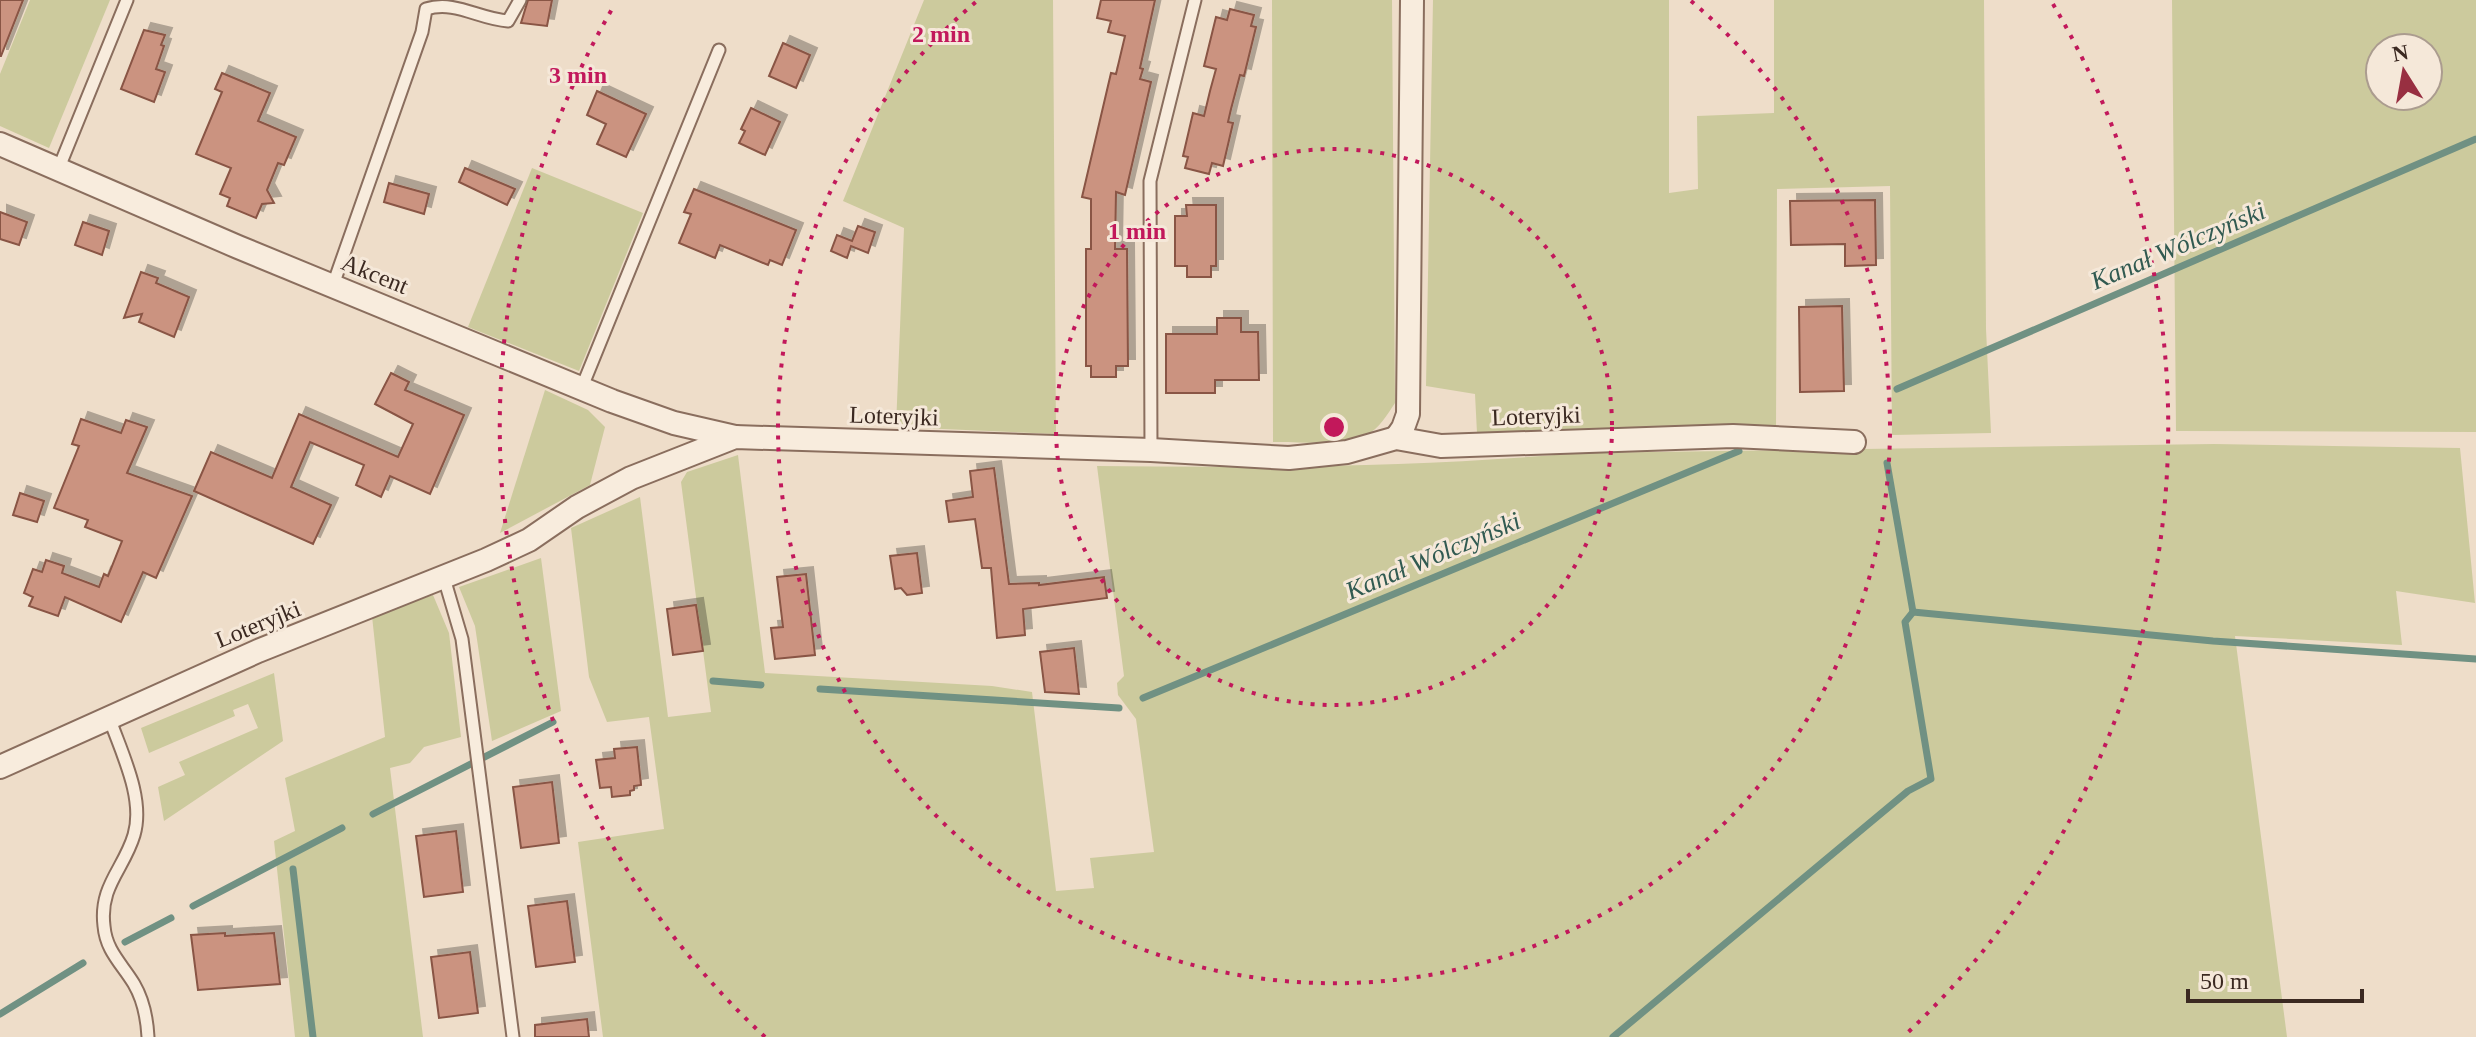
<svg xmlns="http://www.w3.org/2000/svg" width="2476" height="1037" viewBox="0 0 2476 1037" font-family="Georgia,serif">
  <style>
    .green { fill: #ccca9d; fill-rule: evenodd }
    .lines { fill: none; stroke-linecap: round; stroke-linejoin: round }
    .stream { stroke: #709183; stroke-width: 7 }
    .building { fill: #cb9380; stroke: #895444; stroke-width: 2; filter: url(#shadow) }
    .service-casing { stroke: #8a6e5e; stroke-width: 15 }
    .minor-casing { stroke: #8a6e5e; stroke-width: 26 }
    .service { stroke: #f8ecdd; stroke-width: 11 }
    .minor { stroke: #f8ecdd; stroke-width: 22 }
    .ring { fill: none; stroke: #c2185b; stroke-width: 4; stroke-dasharray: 4 8 }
    .labels { text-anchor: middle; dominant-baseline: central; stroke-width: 6; stroke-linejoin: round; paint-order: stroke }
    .street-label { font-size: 24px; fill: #3b2921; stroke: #f5e8d9 }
    .water-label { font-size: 26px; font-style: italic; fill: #315a51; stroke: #f5e8d9 }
    .centre { fill: #c2185b; stroke: #f5e8d9; stroke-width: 4 }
    .ring-label { font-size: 24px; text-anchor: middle; font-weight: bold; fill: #c2185b; stroke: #f5e8d9; stroke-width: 6; stroke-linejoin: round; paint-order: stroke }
  </style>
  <defs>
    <filter id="shadow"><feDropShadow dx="7" dy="-7" stdDeviation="0" flood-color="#0004"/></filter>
  </defs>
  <rect width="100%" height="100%" fill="#eeddc9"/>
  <!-- green -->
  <g class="green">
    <polygon points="30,0 110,0 49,148 0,126 0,74"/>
    <polygon points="924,0 1053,0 1056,434 896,427 904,228 843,201"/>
    <path d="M1272 0H1392L1395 403C1387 415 1379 429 1366 435 1344 447 1298 441 1273 442Z"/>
    <polygon points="1433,0 1669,0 1669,193 1698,189 1697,116 1774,113 1774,0 1984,0 1986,329 1991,433 1892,435 1890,186 1777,189 1776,429 1620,427 1539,434 1477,433 1475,394 1426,386"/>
    <path d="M2172 0H2476V432L2176 431ZM2428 48V96H2380V48Z"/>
    <polygon points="532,168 643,213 579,371 468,327"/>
    <polygon points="545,390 588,410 605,427 590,485 500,533"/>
    <path d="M2214 444 2460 448 2475 603 2396 591 2402 645 2235 636 2287 1037H603L578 842 664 829 649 717 607 722 589 677 571 528 640 497 668 717 711 712 681 482 687 472 738 455 765 673 992 686 1032 692 1056 891 1094 888 1090 858 1154 852 1136 719 1118 695 1117 683 1124 676 1097 466C1258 468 1419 467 1579 453Z"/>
    <polygon points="541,558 561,711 492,741 475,626 459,587"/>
    <polygon points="433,595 449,633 461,737 424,747 410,763 390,768 423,1037 295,1037 274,841 295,831 285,778 385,737 372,616"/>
    <polygon points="274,673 283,741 164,821 158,787 185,775 179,762 258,728 248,704 233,710 235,716 149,753 141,728"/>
  </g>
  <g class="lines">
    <!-- stream -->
    <g class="stream">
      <polyline points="1897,389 2476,139"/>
      <polyline points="1913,612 2213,641 2476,659"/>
      <polyline points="713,681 761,685"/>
      <polyline points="820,689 1119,708"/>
      <polyline points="1143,698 1739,451"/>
      <polyline points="373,814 553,722"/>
      <polyline points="293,869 313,1037"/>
      <polyline points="193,906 342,828"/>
      <polyline points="125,942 171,918"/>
      <polyline points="0,1014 83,963"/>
      <polyline points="1613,1037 1908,791 1931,779 1905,622 1913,612 1887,463"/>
    </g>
  </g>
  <!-- building -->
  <g class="building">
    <polygon points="0,0 23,0 1,56 0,56"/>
    <polygon points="528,0 552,0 547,26 521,23"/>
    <polygon points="1101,0 1155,0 1140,68 1143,69 1140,79 1151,82 1125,195 1116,192 1115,249 1127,249 1128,366 1116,366 1116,377 1091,377 1091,366 1086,366 1086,249 1091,249 1091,199 1082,197 1111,73 1116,74 1125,36 1108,32 1111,21 1097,18"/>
    <polygon points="1230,9 1254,15 1251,26 1256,27 1244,76 1240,75 1231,109 1228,122 1233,123 1223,166 1212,163 1209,174 1185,168 1188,157 1183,156 1193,113 1204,116 1210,91 1216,69 1204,66 1216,17 1227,20"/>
    <polygon points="144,30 165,35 161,45 164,46 156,69 165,72 154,102 121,89"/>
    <polygon points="783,43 810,55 796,88 769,76"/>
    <polygon points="222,73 270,93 258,121 296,137 284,165 278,163 267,190 274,203 262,204 256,218 227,206 230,198 220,194 231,168 196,154 222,92 215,89"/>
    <polygon points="597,91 646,114 626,157 597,144 606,124 587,115"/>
    <polygon points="751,108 780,122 765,155 739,143 745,131 741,129"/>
    <polygon points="465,168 515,189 507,205 459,182"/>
    <polygon points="389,183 429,194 424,214 384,202"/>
    <polygon points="694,189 796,230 782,265 770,260 768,265 720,245 715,258 679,243 691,214 684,212"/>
    <polygon points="1875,200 1876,265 1845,266 1845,244 1791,245 1790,201"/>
    <polygon points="1186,205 1216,205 1216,266 1211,266 1211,277 1187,277 1187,266 1175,266 1175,216 1187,216"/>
    <polygon points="0,212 27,222 19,245 0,239"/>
    <polygon points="83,222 109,231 102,255 75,245"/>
    <polygon points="858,226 875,232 868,253 851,246 847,258 831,251 837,235 852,241"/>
    <polygon points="141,272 158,278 156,283 189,297 174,337 139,322 142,314 124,318"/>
    <polygon points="1842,306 1844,391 1800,392 1799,307"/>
    <polygon points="1217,318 1241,318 1241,332 1258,332 1259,380 1215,380 1215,393 1166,393 1166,334 1217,334"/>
    <polygon points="391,373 409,382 405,390 464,415 430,494 390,476 381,497 356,485 364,465 310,442 291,487 331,505 313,544 194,491 211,452 272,478 299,414 398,457 413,424 375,404"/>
    <polygon points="81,419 121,433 126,420 147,427 127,473 192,496 156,578 143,572 121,622 65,597 58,616 29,606 33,597 24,593 33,569 42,572 46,560 64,566 62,573 99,587 104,574 108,576 122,541 85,527 88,520 54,508 79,446 72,444"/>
    <polygon points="994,468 1009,584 1039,583 1039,585 1104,577 1107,598 1023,609 1025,635 997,638 991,568 982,568 975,519 949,522 946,501 973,497 970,471"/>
    <polygon points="20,493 44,501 37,522 13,515"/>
    <polygon points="917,553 922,593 907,595 901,588 895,589 890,556"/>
    <polygon points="806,574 815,655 775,659 771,628 783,627 777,577"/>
    <polygon points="696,605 703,651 673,655 667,609"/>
    <polygon points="1074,648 1079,694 1045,692 1040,652"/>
    <polygon points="637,747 641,785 634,786 634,790 630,791 630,795 612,797 611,787 600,788 596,760 615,758 614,749"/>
    <polygon points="552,782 559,843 521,848 513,787"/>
    <polygon points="456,831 463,892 424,897 416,836"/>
    <polygon points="567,901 575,962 536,967 528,906"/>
    <polygon points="225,933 225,936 274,933 280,984 198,990 191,935"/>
    <polygon points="470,952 478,1013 439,1018 431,957"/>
    <polygon points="587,1019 589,1037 535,1037 535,1025"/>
  </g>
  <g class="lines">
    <defs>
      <g id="service">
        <polyline points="58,170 127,0"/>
        <path d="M333 285 422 32 426 9C455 0 479 19 508 21L520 0"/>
        <polyline points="582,387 719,50"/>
        <polyline points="1151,450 1150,181 1195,0"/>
        <polyline points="444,578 462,639 513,1037"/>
        <path d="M109 717C121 752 145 798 134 835 124 869 99 886 104 926 106 951 122 964 134 984 144 1001 147 1018 148 1037"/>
      </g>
      <g id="minor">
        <polyline points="0,144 238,247 612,401 674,423 735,437"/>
        <polyline points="1396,438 1403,428 1408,414 1412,0"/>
        <polyline points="0,767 258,651 486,560 529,540 577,507 631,478 735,437 1151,450 1289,458 1347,452 1396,438 1441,446 1733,436 1854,442"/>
      </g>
    </defs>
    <!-- service casing -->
    <use href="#service" class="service-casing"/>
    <!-- minor casing -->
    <use href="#minor" class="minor-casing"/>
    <!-- service -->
    <use href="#service" class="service"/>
    <!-- minor -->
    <use href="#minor" class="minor"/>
  </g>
  <!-- distance rings -->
  <g class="ring">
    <circle cx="1334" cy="427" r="278"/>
    <path d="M1691 1A556 556 0 1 1 977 1"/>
    <path d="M765 1037A834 834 0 0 1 615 4M2053 4A834 834 0 0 1 1903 1037"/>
  </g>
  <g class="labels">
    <!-- street labels -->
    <g class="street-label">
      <text transform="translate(375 274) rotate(22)">Akcent</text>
      <text transform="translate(894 416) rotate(2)">Loteryjki</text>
      <text transform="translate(1536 416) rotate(-2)">Loteryjki</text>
      <text transform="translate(258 624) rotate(-22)">Loteryjki</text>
    </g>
    <!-- water labels -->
    <g class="water-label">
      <text transform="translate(2178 246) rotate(-23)">Kanał Wólczyński</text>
      <text transform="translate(1433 556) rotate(-23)">Kanał Wólczyński</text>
    </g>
  </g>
  <circle cx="1334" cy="427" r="12" class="centre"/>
  <g class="ring-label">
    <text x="941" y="42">2 min</text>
    <text x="578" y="83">3 min</text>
    <text x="1137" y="239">1 min</text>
  </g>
  <!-- north arrow -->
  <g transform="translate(2404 72) rotate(349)"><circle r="38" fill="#f5e8d9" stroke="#ab9c8f" stroke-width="2"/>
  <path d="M0-6L14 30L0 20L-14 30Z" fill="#982f41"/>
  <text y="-12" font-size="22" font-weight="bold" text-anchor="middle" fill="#3b2921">N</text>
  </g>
  <!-- scale -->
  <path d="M2188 989v12h174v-12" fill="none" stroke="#3b2921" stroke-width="4"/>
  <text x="2200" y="989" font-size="24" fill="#3b2921" stroke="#f5e8d9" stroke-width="6" paint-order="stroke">50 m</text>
</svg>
